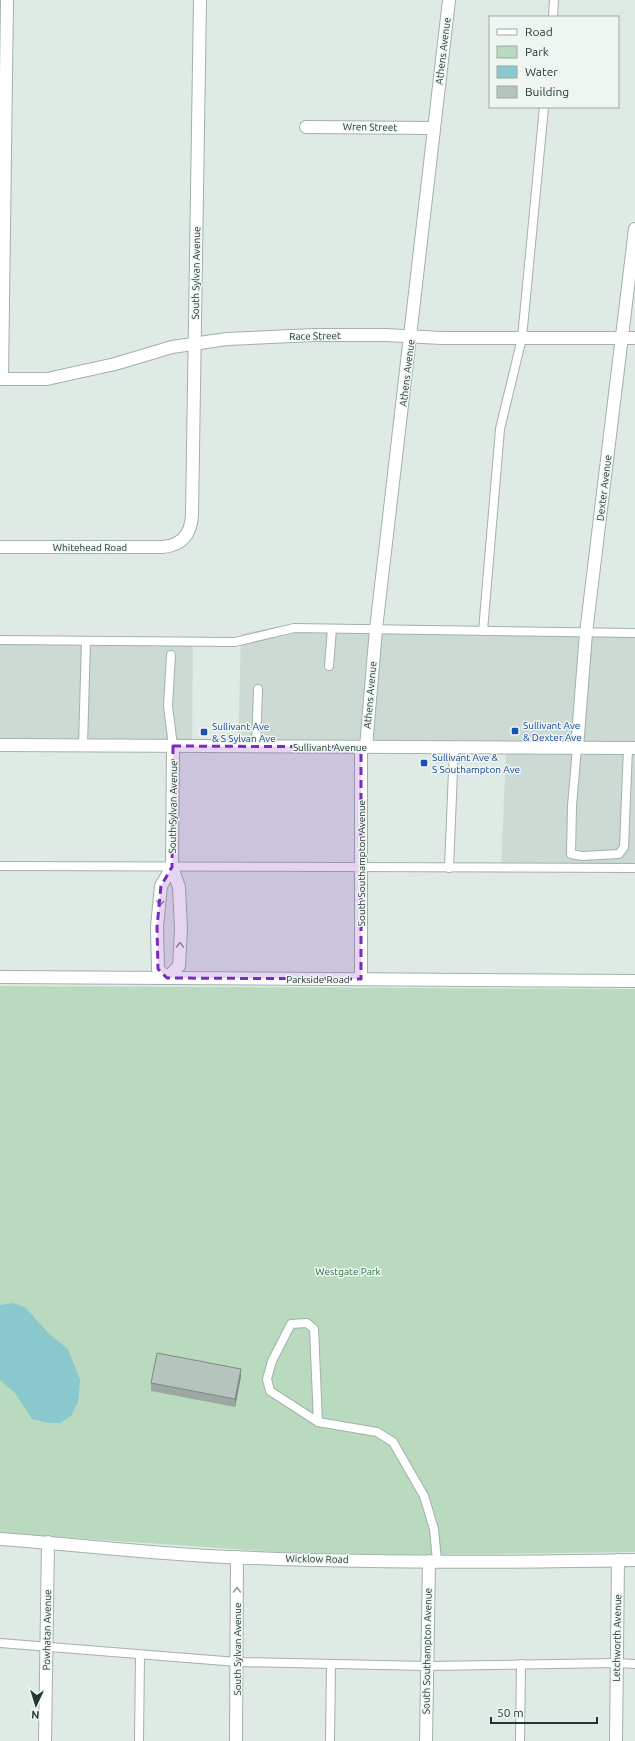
<svg xmlns="http://www.w3.org/2000/svg" width="635" height="1741" viewBox="0 0 635 1741" font-family="Ubuntu,sans-serif">
  <style>
    .built { fill: #cdd9d3 }
    .green { fill: #b9dabf }
    .water { fill: #89c8cd }
    .lines { fill: none; stroke-linecap: round; stroke-linejoin: round }
    .lane-casing { stroke: #a2b1aa; stroke-width: 10 }
    .street-casing { stroke: #a2b1aa; stroke-width: 14 }
    .secondary-casing { stroke: #9fb5ab; stroke-width: 14 }
    .lane { stroke: #fff; stroke-width: 8 }
    .street { stroke: #fff; stroke-width: 12 }
    .secondary { stroke: #fff; stroke-width: 12 }
    .wall { fill: #9ca9a3 }
    .shaded-wall { fill: #7f8984 }
    .building { fill: #b5c4bd; stroke: #7f8984 }
    .oneway { stroke: #909c98 }
    .marked { fill: #7b2cbf; fill-opacity: 0.2; stroke: #7b2cbf; stroke-width: 3; stroke-dasharray: 8 5; stroke-linejoin: round }
    .transit-dot { fill: #1a4fb4; stroke: #eff6f2; stroke-width: 1.5 }
    .labels { text-anchor: middle; dominant-baseline: central; stroke-width: 3; stroke-linejoin: round; paint-order: stroke }
    .street-label { font-size: 10px; fill: #213930; stroke: #eff6f2 }
    .transit-label { font-size: 10px; fill: #164399; stroke: #eff6f2; text-anchor: start }
    .park-label { font-size: 10px; fill: #2e6d40; stroke: #eff6f2 }
  </style>
  <rect width="100%" height="100%" fill="#dfeae4"/>
  <!-- built -->
  <g class="built">
    <polygon points="293,624 635,629 635,869 501,868 506,753 238,748 241,634"/>
    <polygon points="0,638 193,640 192,748 0,747"/>
  </g>
  <!-- green -->
  <polygon class="green" points="0,986 635,989 635,1552 407,1555 278,1552 0,1533"/>
  <!-- water -->
  <polygon class="water" points="13,1303 25,1307 49,1334 68,1349 80,1380 78,1402 71,1416 60,1423 49,1423 32,1419 15,1393 0,1380 0,1305"/>
  <g class="lines">
    <defs>
      <g id="lane">
        <polyline points="553,17 554,0"/>
        <polyline points="483,631 500,429 522,338 544,107"/>
        <polyline points="0,640 235,642 294,628 635,633"/>
        <polyline points="171,655 168,706 173,746"/>
        <polyline points="329,666 332,629"/>
        <polyline points="83,745 86,641"/>
        <polyline points="256,746 258,689"/>
        <polyline points="577,748 572,806 571,854 582,856 619,854 624,847 628,748"/>
        <polyline points="0,866 635,868"/>
        <polyline points="449,868 454,747"/>
        <polyline points="318,1422 314,1329 307,1323 291,1324 272,1361 267,1379 270,1391 318,1422 377,1432 393,1442 424,1496 434,1529 437,1561"/>
        <polyline points="0,1643 237,1662 427,1666 617,1663 635,1664"/>
        <polyline points="139,1741 140,1655"/>
        <polyline points="330,1741 331,1664"/>
        <polyline points="520,1741 521,1664"/>
      </g>
      <g id="street">
        <polyline points="306,127 434,128"/>
        <polyline points="0,379 47,379 115,364 172,347 227,339 314,335 385,335 442,338 635,338"/>
        <polyline points="2,379 7,0"/>
        <path d="M0 547H163C182 545 191 534 192 515L200 0"/>
        <polyline points="361,747 361,979"/>
        <polyline points="366,747 376,629 449,0"/>
        <polyline points="577,748 586,633 635,229"/>
        <polyline points="172,867 161,886 157,927 158,969 167,978 179,966 181,929 179,887 172,867 173,746"/>
        <polyline points="0,977 635,981"/>
        <path d="M0 1539C69 1544 138 1552 207 1556 349 1563 493 1563 635 1560"/>
        <polyline points="45,1741 48,1542"/>
        <polyline points="236,1741 237,1557"/>
        <polyline points="426,1741 429,1561"/>
        <polyline points="616,1741 618,1560"/>
      </g>
      <polyline id="secondary" points="0,745 635,748"/>
    </defs>
    <!-- lane casing -->
    <use href="#lane" class="lane-casing"/>
    <!-- street casing -->
    <use href="#street" class="street-casing"/>
    <!-- secondary casing -->
    <use href="#secondary" class="secondary-casing"/>
    <!-- lane -->
    <use href="#lane" class="lane"/>
    <!-- street -->
    <use href="#street" class="street"/>
    <!-- secondary -->
    <use href="#secondary" class="secondary"/>
  </g>
  <!-- wall -->
  <polygon class="wall" points="241,1376 235,1407 151,1391 151,1383"/>
  <!-- shaded-wall -->
  <polygon class="shaded-wall" points="241,1369 241,1376 235,1407 235,1399"/>
  <!-- building -->
  <polygon class="building" points="157,1353 241,1369 235,1399 151,1383"/>
  <!-- one-way arrows -->
  <defs><path id="oneway-chevron" d="M-2-3.5L2.5 0L-2 3.5" fill="none" stroke-width="1.6" stroke-linecap="round" stroke-linejoin="round"/></defs>
  <g class="oneway">
    <use href="#oneway-chevron" transform="translate(160 903) rotate(96)"/>
    <use href="#oneway-chevron" transform="translate(180 945) rotate(-88)"/>
    <use href="#oneway-chevron" transform="translate(237 1590) rotate(-90)"/>
  </g>
  <!-- marked area -->
  <path class="marked" d="M173 746 361 747V979L167 978 158 969 157 927 161 886 172 867Z"/>
  <!-- markers -->
  <g class="transit-dot">
    <rect x="511" y="727" width="8" height="8" rx="2"/>
    <rect x="200" y="728" width="8" height="8" rx="2"/>
    <rect x="420" y="759" width="8" height="8" rx="2"/>
  </g>
  <g class="labels">
    <!-- street labels -->
    <g class="street-label">
      <text transform="translate(443 51) rotate(-83)">Athens Avenue</text>
      <text transform="translate(370 127) rotate(1)">Wren Street</text>
      <text transform="translate(196 273) rotate(-89)">South Sylvan Avenue</text>
      <text transform="translate(315 336) rotate(-1)">Race Street</text>
      <text transform="translate(407 373) rotate(-83)">Athens Avenue</text>
      <text transform="translate(604 488) rotate(-83)">Dexter Avenue</text>
      <text x="90" y="547">Whitehead Road</text>
      <text transform="translate(370 695) rotate(-85)">Athens Avenue</text>
      <text x="330" y="747">Sullivant Avenue</text>
      <text transform="translate(173 807) rotate(-89)">South Sylvan Avenue</text>
      <text transform="translate(361 863) rotate(-90)">South Southampton Avenue</text>
      <text x="318" y="979">Parkside Road</text>
      <text transform="translate(317 1559) rotate(1)">Wicklow Road</text>
      <text transform="translate(47 1630) rotate(-89)">Powhatan Avenue</text>
      <text transform="translate(617 1638) rotate(-89)">Letchworth Avenue</text>
      <text transform="translate(237 1649) rotate(-90)">South Sylvan Avenue</text>
      <text transform="translate(427 1651) rotate(-89)">South Southampton Avenue</text>
    </g>
    <!-- transit labels -->
    <g class="transit-label">
      <text x="523" y="725">Sullivant Ave<tspan x="523" dy="12">&amp; Dexter Ave</tspan></text>
      <text x="212" y="726">Sullivant Ave<tspan x="212" dy="12">&amp; S Sylvan Ave</tspan></text>
      <text x="432" y="757">Sullivant Ave &amp;<tspan x="432" dy="12">S Southampton Ave</tspan></text>
    </g>
    <!-- park labels -->
    <g class="park-label">
      <text x="348" y="1271">Westgate Park</text>
    </g>
  </g>
  <!-- legend -->
  <rect x="489" y="16" width="130" height="92" fill="#eff6f2" stroke="#9daaa4"/>
  <rect x="497" y="29" width="20" height="6" fill="#ffffff" stroke="#9daaa4"/>
  <text x="525" y="36" font-size="12" fill="#213930">Road</text>
  <rect x="497" y="46" width="20" height="12" fill="#b9dabf" stroke="#9daaa4"/>
  <text x="525" y="56" font-size="12" fill="#213930">Park</text>
  <rect x="497" y="66" width="20" height="12" fill="#89c8cd" stroke="#9daaa4"/>
  <text x="525" y="76" font-size="12" fill="#213930">Water</text>
  <rect x="497" y="86" width="20" height="12" fill="#b5c4bd" stroke="#9daaa4"/>
  <text x="525" y="96" font-size="12" fill="#213930">Building</text>
  <!-- north arrow -->
  <g transform="translate(36 1705) rotate(184)" stroke="#eff6f2" stroke-width="3" paint-order="stroke">
  <path d="M0-3L7 15L0 10L-7 15Z" fill="#213930"/>
  <text y="-6" font-size="11" font-weight="bold" text-anchor="middle" fill="#213930">N</text>
  </g>
  <!-- scale -->
  <path d="M491 1717v6h106v-6" fill="none" stroke="#213930" stroke-width="2"/>
  <text x="497" y="1717" font-size="12" fill="#213930" stroke="#eff6f2" stroke-width="3" paint-order="stroke">50 m</text>
</svg>
